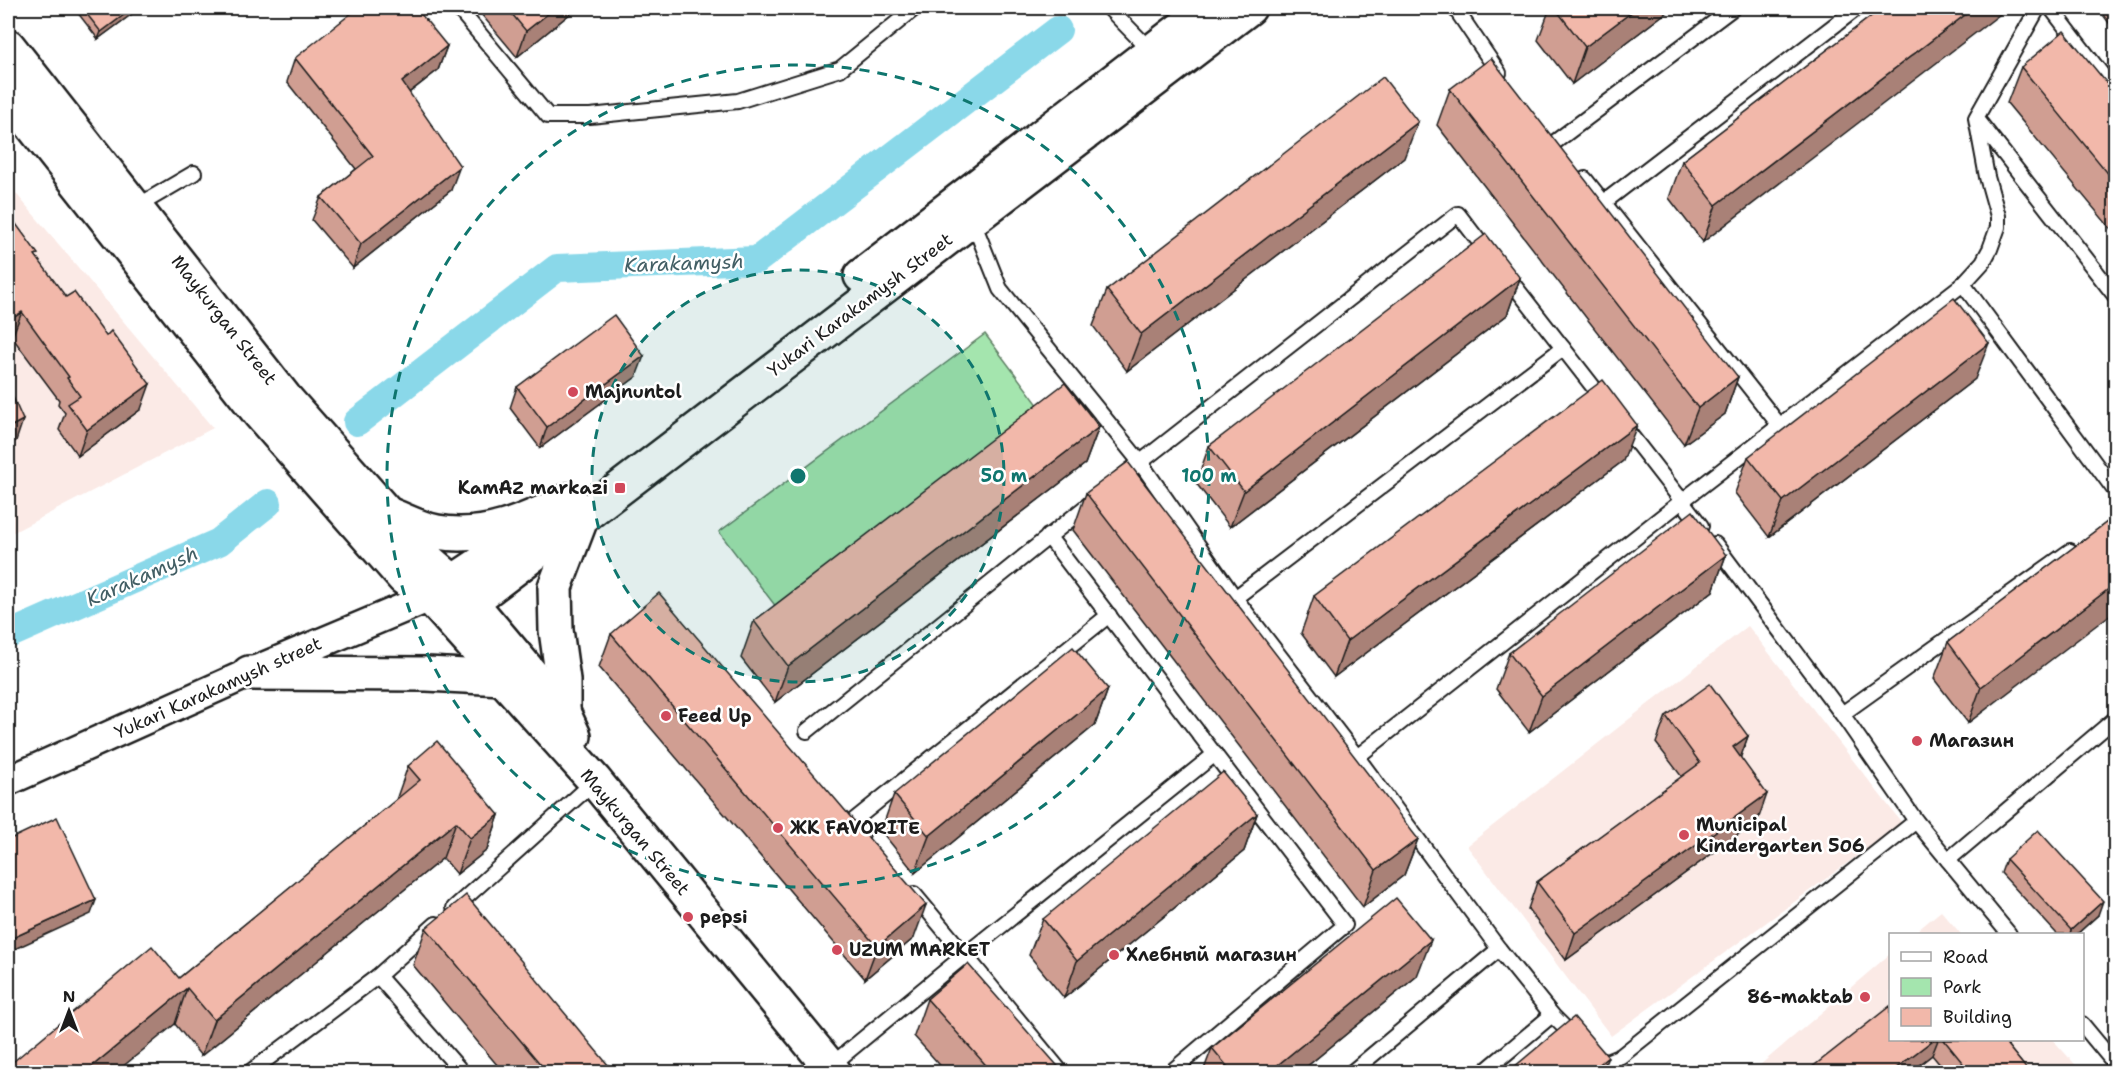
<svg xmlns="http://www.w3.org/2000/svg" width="2123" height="1080" viewBox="0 0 2123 1080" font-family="'Shantell Sans',sans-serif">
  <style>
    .built { fill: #fbeae6 }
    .green { fill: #a4e5ae; stroke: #608065; stroke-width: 1.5 }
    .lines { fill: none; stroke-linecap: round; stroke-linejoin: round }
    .canal { stroke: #8ad8e9; stroke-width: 28 }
    .service-casing { stroke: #1c1c1c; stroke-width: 18 }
    .minor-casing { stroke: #1c1c1c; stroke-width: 33 }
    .tertiary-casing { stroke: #1c1c1c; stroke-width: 38 }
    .secondary-casing { stroke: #1c1c1c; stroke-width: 38 }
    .service { stroke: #fff; stroke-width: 14 }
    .minor { stroke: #fff; stroke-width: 28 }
    .tertiary { stroke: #fff; stroke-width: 33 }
    .secondary { stroke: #fff; stroke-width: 33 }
    .wall { fill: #d09e92; stroke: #1c1c1c; stroke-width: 1.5 }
    .shaded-wall { fill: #a98177; stroke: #1c1c1c; stroke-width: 1.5 }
    .building { fill: #f2b8aa; stroke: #1c1c1c; stroke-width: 1.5 }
    .ring { fill: none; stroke: #0f766e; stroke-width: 3; stroke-dasharray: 10 8 }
    .poi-dot { fill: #d1495b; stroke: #fff; stroke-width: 2 }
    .labels { text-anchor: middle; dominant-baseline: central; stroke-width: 5; stroke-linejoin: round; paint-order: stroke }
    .street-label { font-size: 18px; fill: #1c1c1c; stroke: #fff }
    .poi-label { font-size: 18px; font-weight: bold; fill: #1c1c1c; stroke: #fff; text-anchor: start }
    .water-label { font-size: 20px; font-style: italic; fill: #425e64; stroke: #fff }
    .centre { fill: #0f766e; stroke: #fff; stroke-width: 3 }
    .ring-label { font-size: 18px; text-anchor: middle; font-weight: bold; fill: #0f766e; stroke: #fff; stroke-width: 5; stroke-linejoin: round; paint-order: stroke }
  </style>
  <rect width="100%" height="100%" fill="#fff"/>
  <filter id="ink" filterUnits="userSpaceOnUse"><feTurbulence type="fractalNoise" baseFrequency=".0167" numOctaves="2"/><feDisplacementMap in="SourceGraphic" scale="12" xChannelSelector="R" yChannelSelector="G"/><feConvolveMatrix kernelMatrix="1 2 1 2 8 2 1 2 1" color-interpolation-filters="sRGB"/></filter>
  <g filter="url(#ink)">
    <!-- built -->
    <g class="built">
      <polygon points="8,184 213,428 8,535"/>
      <polygon points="1748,626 1902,823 1611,1036 1467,846"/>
      <polygon points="1941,911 1961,934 1913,934"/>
      <polygon points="1890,954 1890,1040 2053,1040 2082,1072 1752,1072"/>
    </g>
    <!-- green -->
    <polygon class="green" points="985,334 1045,414 780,612 719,532"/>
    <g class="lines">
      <!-- canal -->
      <g class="canal">
        <polyline points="357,422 557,268 757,260 1058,30"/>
        <polyline points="8,635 219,542 268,503"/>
      </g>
      <defs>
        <g id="service">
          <polyline points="458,8 548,116 590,116 738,101 840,69 915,8"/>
          <polyline points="1109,8 1152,52"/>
          <polyline points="1455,8 1499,73"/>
          <polyline points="2051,8 2116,93"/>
          <polyline points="1977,119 2116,297"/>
          <polyline points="1555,142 1733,8"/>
          <polyline points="1585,179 1780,426"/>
          <polyline points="1603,203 1857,8"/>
          <polyline points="136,207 194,173"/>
          <polyline points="972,219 1000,289 1140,462 1235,598 1357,757 1499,949 1552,1015 1576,1039"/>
          <polyline points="1506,275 1605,402"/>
          <polyline points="1963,284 2116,492"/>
          <polyline points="1622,424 1682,501 1963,284 1983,262 1990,249 1998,227 1998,216 1987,177 1976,118 2038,8"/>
          <polyline points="1119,479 1458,214 1488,253"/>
          <polyline points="1048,536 1345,925 1171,1072"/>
          <polyline points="1715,544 1842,714 1916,821 1948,860 2116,718"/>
          <polyline points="1235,598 1563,348"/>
          <polyline points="1842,714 2070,551"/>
          <polyline points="807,731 1093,501"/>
          <polyline points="1357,757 1682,501 1701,526"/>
          <polyline points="862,834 852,822 1109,615"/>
          <polyline points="1948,860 2009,934"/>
          <polyline points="914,894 965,955 1215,754"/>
          <polyline points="454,908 595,781"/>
          <polyline points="378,976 462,1072"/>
          <polyline points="2082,1024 2116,1065"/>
          <polyline points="1593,1054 1604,1063 1621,1056 1916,821"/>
          <polyline points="829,1067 965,955 1061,1072"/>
          <polyline points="250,1072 378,976 436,924"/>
          <polyline points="1352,1072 1499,949"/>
          <polyline points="1484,1072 1552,1015"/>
        </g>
        <polyline id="minor" points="8,781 249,673 430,597"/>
        <g id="tertiary">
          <polyline points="8,46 285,398 430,562 453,582"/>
          <polyline points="8,95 260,414 404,578 430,597"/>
        </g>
        <g id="secondary">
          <polyline points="861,276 1208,8"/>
          <path d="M388 514C404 520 420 529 437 532 485 541 528 520 570 500"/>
          <polyline points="457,586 563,712 574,736"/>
          <polyline points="430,597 530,531"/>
          <polyline points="430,597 595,781 834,1072"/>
          <polyline points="471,602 1249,8"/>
          <polyline points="249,673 427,674 503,678"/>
          <polyline points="563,712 563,680 556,630 555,587 581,519"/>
        </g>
      </defs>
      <!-- service casing -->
      <use href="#service" class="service-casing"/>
      <!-- minor casing -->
      <use href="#minor" class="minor-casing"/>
      <!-- tertiary casing -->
      <use href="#tertiary" class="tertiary-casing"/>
      <!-- secondary casing -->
      <use href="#secondary" class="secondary-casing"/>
      <!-- service -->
      <use href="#service" class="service"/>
      <!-- minor -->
      <use href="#minor" class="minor"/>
      <!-- tertiary -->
      <use href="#tertiary" class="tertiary"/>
      <!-- secondary -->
      <use href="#secondary" class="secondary"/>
    </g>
    <!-- wall -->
    <g class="wall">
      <polygon points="74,8 140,8 98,39"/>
      <polygon points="476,8 577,8 517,57"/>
      <polygon points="1550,8 1672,8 1572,84 1538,40"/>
      <polygon points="1882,8 1703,242 1669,198 1682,161"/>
      <polygon points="2106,8 2115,8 2115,31 2103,15"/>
      <polygon points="447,46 438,70 409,93 451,190 353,268 312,220 321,197 356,169 287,82 295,58"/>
      <polygon points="2021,67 2115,93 2115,234 2007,103"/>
      <polygon points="1450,89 1738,377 1725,414 1684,444 1437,125"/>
      <polygon points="1404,158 1127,371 1093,326 1107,290"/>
      <polygon points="36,257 141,409 78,456 59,430 65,413 58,404 59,400 12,337"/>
      <polygon points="1520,278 1507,315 1230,527 1196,483 1209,446"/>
      <polygon points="636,377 540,448 510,408 517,387"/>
      <polygon points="1975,379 1769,537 1735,493 1748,457"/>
      <polygon points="1099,427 1085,464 775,702 741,658 754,621"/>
      <polygon points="1623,461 1334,677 1301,633 1314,596"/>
      <polygon points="1086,493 1418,839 1404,875 1363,907 1073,530"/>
      <polygon points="2115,516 1968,723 1934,679 1948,642"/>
      <polygon points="1726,555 1713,591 1529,732 1496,689 1509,653"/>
      <polygon points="611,634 914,938 865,979 599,667"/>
      <polygon points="1108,689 1095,725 915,873 881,831 894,794"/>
      <polygon points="1666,716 1748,736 1740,757 1758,820 1566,960 1528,909 1537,882 1682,777 1656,743"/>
      <polygon points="408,766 499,815 487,850 457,874 443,858 201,1056 175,1024 179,978 396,800"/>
      <polygon points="1257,814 1244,851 1064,998 1029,955 1043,919"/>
      <polygon points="2006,859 2098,915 2077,934 2057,934 2001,873"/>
      <polygon points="426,928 614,1072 503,1072 413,965"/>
      <polygon points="1417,976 1300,1072 1203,1072 1212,1048"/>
      <polygon points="927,999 1063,1072 946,1072 914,1036"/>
      <polygon points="1890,1040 2003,1040 2029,1072 1946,1072 1932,1055 1910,1072 1806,1072"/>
    </g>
    <!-- shaded-wall -->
    <g class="shaded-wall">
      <polygon points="133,8 140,8 98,39 101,32"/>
      <polygon points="555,8 577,8 517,57 526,31"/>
      <polygon points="1637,8 1672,8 1572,84 1585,47"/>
      <polygon points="1974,8 2008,8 1703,242 1716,205"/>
      <polygon points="447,46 438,70 393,105 402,82"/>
      <polygon points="1418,122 1404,158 1127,371 1141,334"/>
      <polygon points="460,166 451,190 353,268 361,244"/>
      <polygon points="1520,278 1507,315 1230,527 1244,491"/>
      <polygon points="22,312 12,337 8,340 8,321"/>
      <polygon points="1989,343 1975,379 1769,537 1783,501"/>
      <polygon points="644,356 636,377 540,448 547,427"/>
      <polygon points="1738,377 1725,414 1684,444 1698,408"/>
      <polygon points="150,384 141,409 78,456 87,430"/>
      <polygon points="23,420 16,441 8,445 8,428"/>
      <polygon points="1637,425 1623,461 1334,677 1347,641"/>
      <polygon points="1099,427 1085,464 775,702 788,666"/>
      <polygon points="1726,555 1713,591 1529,732 1542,696"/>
      <polygon points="2115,584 2115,611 1968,723 1981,687"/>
      <polygon points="1108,689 1095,725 915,873 929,836"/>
      <polygon points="1748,736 1739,762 1733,747"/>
      <polygon points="1767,794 1758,820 1566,960 1575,933"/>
      <polygon points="1257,814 1244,851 1064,998 1077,961"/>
      <polygon points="499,815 487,850 457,874 470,838"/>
      <polygon points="456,822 443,858 201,1056 214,1020"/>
      <polygon points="1418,839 1404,875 1363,907 1376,870"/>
      <polygon points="96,900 91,914 8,952 8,940"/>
      <polygon points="2103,901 2098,915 2077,934 2070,934 2071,930"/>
      <polygon points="926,905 914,938 865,979 877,947"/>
      <polygon points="1431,940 1417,976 1300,1072 1269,1072"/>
      <polygon points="187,988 175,1024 116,1072 85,1072"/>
      <polygon points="1933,1040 1938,1040 1932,1055 1910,1072 1891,1072"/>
      <polygon points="1608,1057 1602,1072 1590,1072"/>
    </g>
    <!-- building -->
    <g class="building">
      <polygon points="82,8 133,8 101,32"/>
      <polygon points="358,8 416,8 447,46 402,82 460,166 361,244 321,197 373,156 295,58"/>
      <polygon points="507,8 555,8 526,31"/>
      <polygon points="1555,8 1637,8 1585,47"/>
      <polygon points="1882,8 1974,8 1716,205 1682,161"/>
      <polygon points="2064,31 2115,93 2115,182 2021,67"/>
      <polygon points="1491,58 1738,377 1698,408 1450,89"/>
      <polygon points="1383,77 1418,122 1141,334 1107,290"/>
      <polygon points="8,213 38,254 35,255 66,297 74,292 106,336 111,331 150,384 87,430 68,404 80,396 67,378 69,377 22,312 8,321"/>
      <polygon points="1486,234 1520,278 1244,491 1209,446"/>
      <polygon points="1954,298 1989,343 1783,501 1748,457"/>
      <polygon points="614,315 644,356 547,427 517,387"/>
      <polygon points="1603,380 1637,425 1347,641 1314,596"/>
      <polygon points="1065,383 1099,427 788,666 754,621"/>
      <polygon points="8,386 23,420 8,428"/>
      <polygon points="1128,462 1418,839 1376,870 1086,493"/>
      <polygon points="1693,511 1726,555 1542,696 1509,653"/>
      <polygon points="2115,516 2115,584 1981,687 1948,642"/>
      <polygon points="659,593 926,905 877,947 611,634"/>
      <polygon points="1073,647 1108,689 929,836 894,794"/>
      <polygon points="1710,684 1748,736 1733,747 1767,794 1575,933 1537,882 1700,763 1666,716"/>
      <polygon points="437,741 499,815 470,838 456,822 214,1020 187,988 85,1072 8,1072 8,1066 152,946 179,978 420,780 408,766"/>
      <polygon points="1223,772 1257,814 1077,961 1043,919"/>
      <polygon points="57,817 96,900 8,940 8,840"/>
      <polygon points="2038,830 2103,901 2071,930 2006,859"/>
      <polygon points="466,895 614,1072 547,1072 426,928"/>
      <polygon points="1396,898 1431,940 1269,1072 1232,1072 1212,1048"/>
      <polygon points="968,964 1063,1072 992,1072 927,999"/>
      <polygon points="1890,1006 1890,1040 1933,1040 1891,1072 1806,1072"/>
      <polygon points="1574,1017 1608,1057 1590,1072 1508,1072"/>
      <polygon points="1944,1040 2003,1040 2029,1072 1970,1072"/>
    </g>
  </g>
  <!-- distance rings -->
  <circle cx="798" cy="476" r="206" fill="#0f766e" fill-opacity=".12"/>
  <g class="ring">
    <circle cx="798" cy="476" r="206"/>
    <circle cx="798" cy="476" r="411"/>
  </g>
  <!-- markers -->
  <g class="poi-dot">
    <circle cx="573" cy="392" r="6"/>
    <rect x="614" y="482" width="12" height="12" rx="3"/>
    <circle cx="666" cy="716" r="6"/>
    <circle cx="1917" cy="741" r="6"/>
    <circle cx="778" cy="828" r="6"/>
    <circle cx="1684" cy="835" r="6"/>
    <circle cx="688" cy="917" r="6"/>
    <circle cx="837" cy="950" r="6"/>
    <circle cx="1114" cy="955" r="6"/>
    <circle cx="1865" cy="997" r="6"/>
  </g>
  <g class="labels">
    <!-- street labels -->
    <g class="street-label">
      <text transform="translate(860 305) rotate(-37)">Yukari Karakamysh Street</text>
      <text transform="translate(224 320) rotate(52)">Maykurgan Street</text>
      <text transform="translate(218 688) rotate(-24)">Yukari Karakamysh street</text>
      <text transform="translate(635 832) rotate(50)">Maykurgan Street</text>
    </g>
    <!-- poi labels -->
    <g class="poi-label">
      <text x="585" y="392">Majnuntol</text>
      <text x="608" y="488" text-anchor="end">KamAZ markazi</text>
      <text x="678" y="716">Feed Up</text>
      <text x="1929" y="741">Магазин</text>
      <text x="1696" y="825">Municipal<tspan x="1696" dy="21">Kindergarten 506</tspan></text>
      <text x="790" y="828">ЖК FAVORITE</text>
      <text x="700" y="917">pepsi</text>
      <text x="849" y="950">UZUM MARKET</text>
      <text x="1126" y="955">Хлебный магазин</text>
      <text x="1853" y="997" text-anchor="end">86-maktab</text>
    </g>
    <!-- water labels -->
    <g class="water-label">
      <text transform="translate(684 263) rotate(-2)">Karakamysh</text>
      <text transform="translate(142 576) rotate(-24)">Karakamysh</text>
    </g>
  </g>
  <circle cx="798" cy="476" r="9" class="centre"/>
  <g class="ring-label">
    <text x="1004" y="482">50 m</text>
    <text x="1209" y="482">100 m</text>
  </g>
  <!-- margin -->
  <rect width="2123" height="1080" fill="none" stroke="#fff" stroke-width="30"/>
  <rect x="15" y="15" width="2093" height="1050" fill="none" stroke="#1c1c1c" stroke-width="2" filter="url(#ink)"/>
  <!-- legend -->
  <rect x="1889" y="933" width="195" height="108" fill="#ffffff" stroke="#a4a4a4" stroke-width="1.5"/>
  <rect x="1901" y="952" width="30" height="9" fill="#ffffff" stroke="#a4a4a4" stroke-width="1.5"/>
  <text x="1943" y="963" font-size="18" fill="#1c1c1c">Road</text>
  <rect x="1901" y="978" width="30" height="18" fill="#a4e5ae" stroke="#a4a4a4" stroke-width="1.5"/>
  <text x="1943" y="993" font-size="18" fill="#1c1c1c">Park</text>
  <rect x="1901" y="1008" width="30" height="18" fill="#f2b8aa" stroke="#a4a4a4" stroke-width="1.5"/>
  <text x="1943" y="1023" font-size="18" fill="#1c1c1c">Building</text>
  <!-- north arrow -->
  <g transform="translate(69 1011)" stroke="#ffffff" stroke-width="4.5" paint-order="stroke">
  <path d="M0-4.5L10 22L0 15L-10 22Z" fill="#1c1c1c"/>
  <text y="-9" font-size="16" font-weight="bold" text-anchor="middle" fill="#1c1c1c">N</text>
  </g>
</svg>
